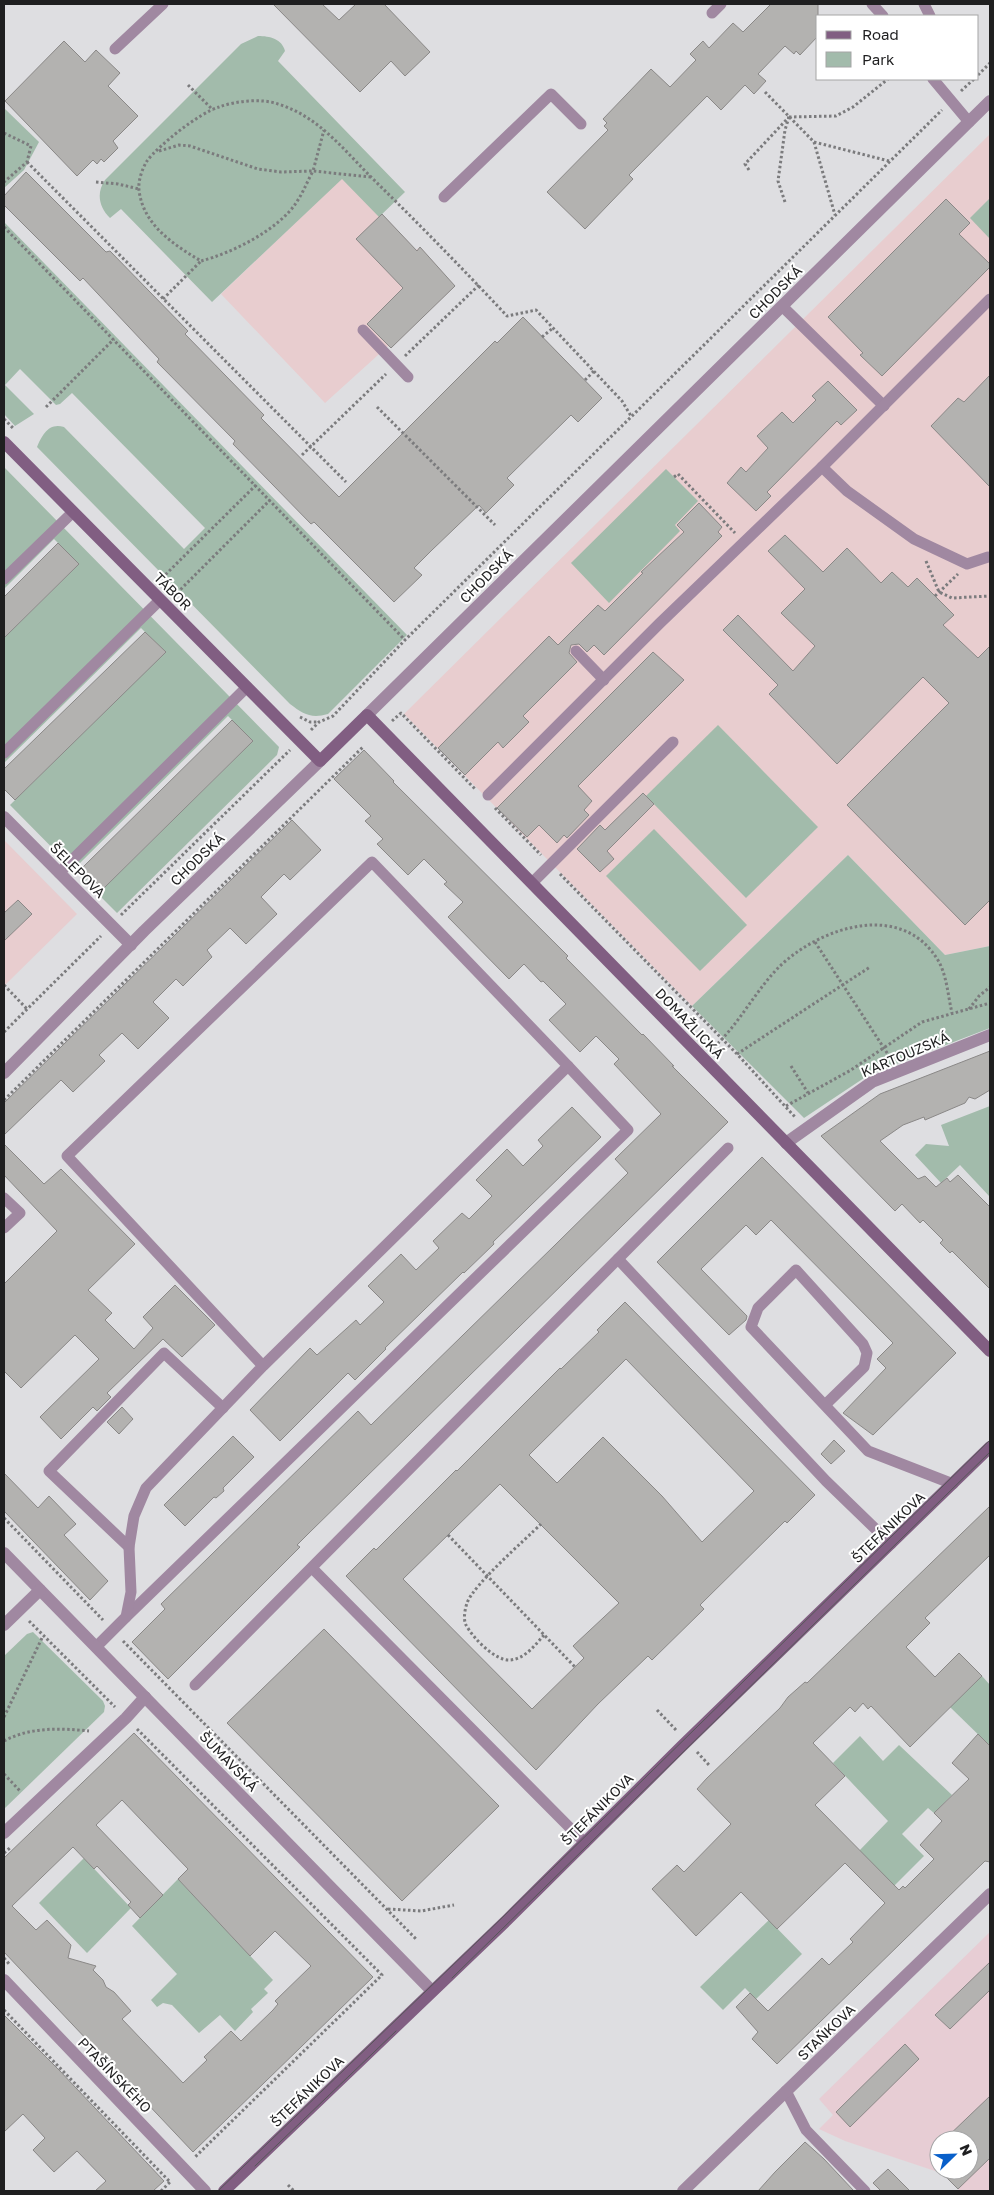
<svg xmlns="http://www.w3.org/2000/svg" width="994" height="2195" viewBox="0 0 994 2195" font-family="'Golos Text',sans-serif">
  <style>
    .industrial { fill: #e7cdd4; fill-rule: evenodd }
    .education { fill: #e8cdcf }
    .green { fill: #a2bbab }
    .building { fill: #b3b2b0; stroke: #8a8887; fill-rule: evenodd }
    .lines { fill: none; stroke-linecap: round; stroke-linejoin: round }
    .path { stroke: #7b7b7d; stroke-width: 3; stroke-dasharray: 2.5 2.5; stroke-linecap: butt }
    .lane { stroke: #a088a1; stroke-width: 11 }
    .street { stroke: #a088a1; stroke-width: 12 }
    .secondary { stroke: #815e82; stroke-width: 12 }
    .tram { stroke: #575759; stroke-width: 1 }
    .labels { text-anchor: middle; dominant-baseline: central; stroke-width: 4; stroke-linejoin: round; paint-order: stroke }
    .street-label { font-size: 14px; fill: #1f1f20; stroke: #fff }
  </style>
  <rect width="100%" height="100%" fill="#dedee1"/>
  <!-- industrial -->
  <path class="industrial" d="M990 1932V2191H960L944 2174 845 2141 819 2129 833 2115 819 2099ZM939 2140H969V2170H939Z"/>
  <!-- education -->
  <g class="education">
    <polygon points="990,134 990,946 945,955 848,855 692,1006 404,714"/>
    <polygon points="342,178 379,216 382,214 416,250 420,247 455,286 391,348 388,346 325,403 221,294"/>
    <polygon points="4,840 77,914 4,986"/>
  </g>
  <!-- green -->
  <g class="green">
    <path d="M258 36C270 36 282 39 285 51L278 61 405 192 379 217 342 179 212 302 121 209 110 218C99 207 96 193 105 180L241 44Z"/>
    <polygon points="4,108 39,142 24,170 4,188"/>
    <polygon points="990,198 990,239 970,218"/>
    <path d="M4 222 407 635 328 714C311 719 303 714 290 704L37 447C42 435 49 422 64 427L184 549 205 528 72 393 60 404 56 405 20 369 5 385 34 414 15 426 4 414Z"/>
    <polygon points="4,467 279,747 277,755 117,913 98,894 253,741 228,716 79,864 90,876 85,881 10,805 165,652 141,628 4,763 4,638 79,564 54,539 4,589"/>
    <polygon points="666,469 698,501 675,525 680,531 609,603 571,563"/>
    <polygon points="718,725 818,827 746,898 646,796"/>
    <polygon points="654,829 747,925 700,971 606,876"/>
    <polygon points="848,855 945,955 990,946 990,1028 870,1074 804,1118 692,1006"/>
    <polygon points="990,1106 990,1197 960,1165 941,1183 915,1155 926,1144 949,1146 941,1125"/>
    <polygon points="33,1632 103,1701 105,1706 104,1712 4,1809 4,1656 27,1634"/>
    <polygon points="982,1676 990,1685 990,1746 950,1707"/>
    <polygon points="860,1736 883,1761 899,1745 952,1795 934,1813 928,1808 902,1834 924,1856 894,1886 859,1851 888,1821 833,1763"/>
    <polygon points="84,1858 131,1908 87,1953 39,1903"/>
    <polygon points="178,1879 273,1980 264,1989 268,1993 251,2009 253,2012 235,2031 220,2015 199,2033 172,2005 163,2003 157,2007 151,2000 177,1974 132,1926"/>
    <polygon points="769,1920 802,1954 756,1999 745,1988 723,2010 700,1987"/>
  </g>
  <!-- building -->
  <g class="building">
    <polygon points="273,4 322,4 339,20 356,4 384,4 430,52 405,76 391,61 360,92"/>
    <polygon points="771,4 818,4 818,36 800,55 796,51 794,54 785,46 758,74 766,81 754,94 745,85 721,110 707,96 629,175 633,179 585,229 547,192 608,130 604,126 607,123 603,119 651,69 670,87 696,60 690,54 703,41 709,48 733,23 743,32"/>
    <polygon points="64,41 85,62 96,50 120,73 108,86 138,116 113,141 118,148 104,162 101,159 97,164 93,160 77,176 5,101"/>
    <polygon points="26,172 106,252 110,251 188,331 185,334 264,415 261,418 339,497 495,341 497,343 523,317 602,398 578,422 571,415 507,478 514,485 486,513 479,505 432,550 414,568 422,575 394,602 314,522 311,524 233,444 235,441 157,362 159,359 83,278 80,281 4,205 4,196"/>
    <polygon points="946,199 970,223 959,234 990,264 990,267 882,376 860,355 863,353 828,317"/>
    <polygon points="382,214 417,251 420,247 455,286 391,348 367,324 403,288 356,239"/>
    <polygon points="990,375 990,487 931,426 958,398 964,402"/>
    <polygon points="828,381 857,410 841,425 837,421 767,492 771,496 756,511 727,483 741,467 746,472 768,448 757,436 782,412 793,423 816,400 812,396"/>
    <polygon points="699,503 722,527 718,532 722,536 604,655 594,645 587,652 579,644 571,645 569,653 577,662 523,716 529,722 503,748 498,742 465,775 438,748 549,636 558,645 598,605 605,611 643,573 641,572 684,532 677,525"/>
    <polygon points="785,535 823,572 847,548 881,583 892,572 908,587 917,578 954,615 943,625 978,658 990,646 990,900 965,925 847,805 949,703 923,677 837,764 769,694 778,685 723,630 738,615 793,671 815,646 781,613 805,589 768,551"/>
    <polygon points="58,543 79,564 4,638 4,597"/>
    <polygon points="145,632 166,652 15,800 4,789 4,769"/>
    <polygon points="653,652 684,680 578,786 592,801 584,810 589,815 567,838 564,835 557,843 539,825 527,837 497,808"/>
    <polygon points="232,720 253,741 103,889 82,868"/>
    <polygon points="364,750 394,781 393,782 568,956 566,958 642,1035 643,1034 674,1066 672,1066 728,1122 308,1534 297,1545 300,1547 168,1679 132,1642 165,1609 161,1604 358,1411 371,1425 555,1245 628,1173 615,1159 661,1114 614,1064 619,1059 596,1036 580,1052 549,1020 566,1004 543,981 541,982 524,964 509,979 448,917 463,902 444,884 447,882 424,859 408,875 377,844 383,839 365,821 371,816 334,779"/>
    <polygon points="643,793 654,804 607,851 614,859 600,872 577,849 600,825 605,830"/>
    <polygon points="292,820 321,850 290,880 284,874 261,897 277,914 246,944 230,928 207,950 212,957 183,986 176,979 153,1002 169,1018 138,1049 122,1033 99,1055 105,1061 73,1092 61,1080 4,1135 4,1103"/>
    <polygon points="18,900 32,914 4,941 4,913"/>
    <polygon points="990,1051 990,1090 975,1099 969,1097 965,1103 925,1120 924,1117 903,1125 880,1141 918,1179 925,1176 936,1187 947,1178 950,1182 958,1175 990,1207 990,1289 952,1251 950,1253 940,1243 943,1240 923,1220 920,1223 902,1204 895,1211 821,1136 880,1094"/>
    <polygon points="572,1107 601,1137 493,1242 494,1244 464,1273 463,1272 385,1348 386,1349 355,1380 348,1373 280,1441 250,1410 310,1348 317,1355 356,1320 360,1325 384,1302 368,1286 401,1254 416,1270 439,1248 433,1241 462,1213 469,1219 492,1196 476,1180 507,1149 523,1166 543,1146 538,1140"/>
    <polygon points="4,1144 44,1184 61,1169 135,1244 88,1290 112,1313 105,1320 134,1349 153,1328 143,1317 175,1285 215,1325 182,1357 163,1339 107,1393 111,1397 97,1411 93,1407 61,1439 40,1417 99,1359 75,1335 21,1388 4,1371 4,1284 57,1231 4,1175"/>
    <polygon points="762,1157 956,1353 873,1435 843,1413 886,1368 877,1359 893,1343 771,1220 756,1235 746,1225 701,1269 747,1316 746,1320 729,1335 657,1262"/>
    <path d="M625 1302 815 1495 787 1523 785 1521 700 1605 704 1609 652 1660 648 1656 598 1704 536 1770 346 1576 374 1548 376 1550 456 1470 457 1471 560 1368 561 1369 599 1332 597 1330ZM626 1359 754 1491 702 1542 662 1496 603 1437 557 1483 529 1455ZM500 1484 619 1603 573 1646 584 1658 532 1709 403 1579Z"/>
    <polygon points="122,1407 133,1419 119,1434 107,1422"/>
    <polygon points="233,1436 254,1457 223,1488 224,1491 216,1498 214,1497 185,1526 164,1505"/>
    <polygon points="834,1440 845,1451 831,1464 821,1454"/>
    <polygon points="4,1473 38,1508 49,1496 76,1524 64,1535 108,1581 90,1600 4,1511"/>
    <polygon points="990,1506 990,1555 925,1618 930,1623 906,1647 935,1677 959,1653 982,1676 910,1747 871,1706 868,1709 863,1703 855,1712 850,1707 813,1743 845,1776 815,1805 899,1890 903,1886 905,1888 934,1859 920,1845 942,1821 934,1813 969,1779 952,1763 978,1734 990,1746 990,1862 985,1861 777,2064 752,2039 758,2032 736,2007 750,1993 768,2011 822,1958 829,1965 853,1942 850,1939 885,1903 845,1863 777,1929 741,1892 696,1936 652,1889 677,1865 684,1872 731,1824 697,1789 707,1778 780,1708 788,1697 805,1682 807,1683"/>
    <polygon points="324,1629 499,1806 402,1901 227,1723"/>
    <path d="M134 1733 373 1977 193 2152 4 1952V1858ZM122 1800 188 1869 178 1879 250 1956 275 1931 311 1966 275 2001 278 2004 273 2010 241 2041 231 2031 204 2057 207 2060 183 2083 122 2019 131 2011 114 1992 106 1987 103 1980 93 1970 96 1966 68 1958 71 1945 47 1920 36 1930 12 1906 73 1847 94 1869 97 1866 131 1902 128 1905 140 1918 163 1895 96 1825Z"/>
    <polygon points="990,1962 990,1990 950,2029 935,2015"/>
    <polygon points="4,2015 59,2070 164,2181 153,2191 95,2191 106,2181 77,2151 54,2172 33,2150 45,2138 23,2114 4,2132"/>
    <polygon points="905,2044 919,2059 850,2127 836,2112"/>
    <polygon points="990,2096 990,2158 958,2189 939,2170 969,2170 969,2140 944,2140"/>
    <polygon points="805,2142 824,2159 854,2191 758,2191 775,2172"/>
    <polygon points="888,2169 910,2191 881,2191 873,2183"/>
  </g>
  <g class="lines">
    <!-- path -->
    <g class="path">
      <polyline points="978,75 990,63"/>
      <polyline points="188,85 213,110"/>
      <polyline points="961,91 974,79"/>
      <polyline points="765,92 814,142 835,215"/>
      <polyline points="789,117 836,116 853,107 888,79"/>
      <polyline points="4,133 31,146 27,162 4,182"/>
      <polyline points="814,142 889,161"/>
      <polyline points="159,151 179,145 190,146 258,169 281,172 313,171 324,130"/>
      <polyline points="27,162 346,482"/>
      <polyline points="749,170 745,164 789,117"/>
      <path d="M371 177 313 171C307 182 303 193 296 203 278 230 232 253 201 261 174 245 143 225 139 190 138 181 142 169 147 161 159 145 199 113 219 107 236 101 261 98 278 104 318 116 344 150 372 178 418 223 463 269 507 316L536 310 622 401 631 416"/>
      <polyline points="96,182 118,184 139,189"/>
      <polyline points="785,202 778,181 785,130 789,117"/>
      <polyline points="4,227 405,640"/>
      <polyline points="163,299 201,261"/>
      <polyline points="542,337 553,328"/>
      <polyline points="405,356 479,285"/>
      <polyline points="585,380 594,371"/>
      <polyline points="46,407 114,339"/>
      <polyline points="377,407 495,525"/>
      <polyline points="4,419 14,429"/>
      <polyline points="302,455 386,374"/>
      <polyline points="674,477 678,474 735,533"/>
      <polyline points="926,561 939,592 952,598 990,596"/>
      <polyline points="162,578 256,485"/>
      <polyline points="177,593 270,500"/>
      <polyline points="935,596 958,574"/>
      <polyline points="300,717 310,722 318,722"/>
      <polyline points="392,721 401,713 476,790"/>
      <polyline points="311,730 319,722 333,716 405,640 942,110"/>
      <polyline points="495,808 541,855"/>
      <polyline points="560,874 737,1054 795,1117"/>
      <polyline points="121,915 290,750"/>
      <polyline points="815,942 891,1059"/>
      <polyline points="4,985 27,1009"/>
      <polyline points="969,1009 979,996 990,987"/>
      <polyline points="4,1032 101,936"/>
      <path d="M714 1047C739 1024 754 993 778 968 819 927 903 899 939 962 947 977 948 996 952 1013"/>
      <polyline points="737,1054 870,967"/>
      <polyline points="791,1066 808,1093"/>
      <polyline points="4,1100 363,747"/>
      <polyline points="786,1106 851,1070 922,1022 990,1003"/>
      <polyline points="4,1518 103,1620"/>
      <path d="M541 1524C525 1540 474 1584 467 1603 465 1609 463 1619 466 1625 473 1638 495 1661 510 1660 525 1659 535 1645 544 1635"/>
      <polyline points="448,1535 575,1667"/>
      <polyline points="29,1621 115,1707"/>
      <polyline points="123,1641 417,1940"/>
      <polyline points="657,1710 677,1731"/>
      <polyline points="4,1717 43,1636"/>
      <polyline points="137,1729 382,1975 194,2158"/>
      <path d="M4 1741C30 1727 60 1728 89 1731"/>
      <polyline points="697,1752 709,1765"/>
      <polyline points="4,1774 21,1792"/>
      <polyline points="4,1853 11,1847"/>
      <polyline points="388,1909 421,1911 454,1905"/>
      <polyline points="4,1958 10,1965"/>
      <polyline points="4,2010 170,2182"/>
      <polyline points="288,2185 294,2191"/>
      <polyline points="161,2191 171,2181"/>
    </g>
    <!-- lane -->
    <g class="lane">
      <polyline points="872,4 883,16"/>
      <polyline points="924,4 930,16"/>
      <polyline points="712,13 721,4"/>
      <polyline points="115,49 163,4"/>
      <polyline points="933,79 969,122"/>
      <polyline points="444,197 551,94 581,124"/>
      <polyline points="782,306 884,406"/>
      <polyline points="363,330 408,377"/>
      <polyline points="822,467 990,299"/>
      <polyline points="4,579 73,512"/>
      <polyline points="576,651 604,680"/>
      <polyline points="4,753 160,600"/>
      <polyline points="488,795 660,623 822,467 847,491 914,539 967,564 988,557"/>
      <polyline points="59,873 247,687"/>
      <polyline points="532,883 673,742"/>
      <polyline points="4,1198 20,1213 4,1228"/>
      <polyline points="618,1259 826,1481 891,1544"/>
      <polyline points="825,1405 864,1367 867,1353 863,1344 796,1270 758,1308 751,1327 868,1451 953,1484"/>
      <polyline points="129,1547 49,1471 164,1353 223,1408"/>
      <polyline points="312,1568 585,1843"/>
      <polyline points="126,1617 628,1130 568,1066"/>
      <polyline points="96,1647 126,1617 131,1592 129,1547 134,1516 146,1488 263,1366 568,1066 372,862 67,1156 263,1366"/>
      <polyline points="195,1685 728,1148"/>
      <polyline points="786,2091 806,2130 865,2191"/>
    </g>
    <!-- street -->
    <g class="street">
      <polyline points="367,715 990,101"/>
      <polyline points="4,817 131,945"/>
      <polyline points="4,1073 144,931 320,761"/>
      <polyline points="786,1143 872,1082 990,1035"/>
      <polyline points="4,1553 432,1991"/>
      <polyline points="4,1625 40,1590"/>
      <polyline points="4,1833 126,1718 145,1697"/>
      <polyline points="4,1980 205,2191"/>
      <polyline points="683,2191 990,1894"/>
    </g>
    <!-- secondary -->
    <g class="secondary">
      <polyline points="4,442 320,761 367,715 990,1351"/>
      <polyline points="224,2191 507,1920 682,1746 990,1447"/>
    </g>
    <!-- tram -->
    <g class="tram">
      <polyline points="452,1978 990,1452"/>
      <polyline points="255,2166 396,2031"/>
      <polyline points="218,2191 504,1916 990,1440"/>
    </g>
  </g>
  <g class="labels">
    <!-- street labels -->
    <g class="street-label">
      <text transform="translate(775 292) rotate(-45)">CHODSKÁ</text>
      <text transform="translate(486 576) rotate(-45)">CHODSKÁ</text>
      <text transform="translate(173 591) rotate(45)">TÁBOR</text>
      <text transform="translate(197 859) rotate(-44)">CHODSKÁ</text>
      <text transform="translate(78 870) rotate(45)">ŠELEPOVA</text>
      <text transform="translate(690 1023) rotate(46)">DOMAŽLICKÁ</text>
      <text transform="translate(905 1054) rotate(-23)">KARTOUZSKÁ</text>
      <text transform="translate(888 1527) rotate(-44)">ŠTEFÁNIKOVA</text>
      <text transform="translate(229 1761) rotate(46)">ŠUMAVSKÁ</text>
      <text transform="translate(597 1809) rotate(-45)">ŠTEFÁNIKOVA</text>
      <text transform="translate(826 2032) rotate(-44)">STAŇKOVA</text>
      <text transform="translate(115 2075) rotate(46)">PTAŠÍNSKÉHO</text>
      <text transform="translate(307 2091) rotate(-44)">ŠTEFÁNIKOVA</text>
    </g>
  </g>
  <!-- border -->
  <rect width="994" height="2195" fill="none" stroke="#1f1f20" stroke-width="10"/>
  <!-- legend -->
  <rect x="816" y="15" width="162" height="65" fill="#ffffff" stroke="#a5a5a6"/>
  <rect x="826" y="31" width="25" height="8" fill="#815e82" stroke="#a5a5a6"/>
  <text x="862" y="40" font-size="15" fill="#1f1f20">Road</text>
  <rect x="826" y="52" width="25" height="15" fill="#a2bbab" stroke="#a5a5a6"/>
  <text x="862" y="65" font-size="15" fill="#1f1f20">Park</text>
  <!-- north arrow -->
  <g transform="translate(954 2155) rotate(67)"><circle r="24" fill="#ffffff" stroke="#a5a5a6"/>
  <path d="M0-4L9 19L0 12L-9 19Z" fill="#0960ca"/>
  <text y="-8" font-size="14" font-weight="bold" text-anchor="middle" fill="#1f1f20">N</text>
  </g>
</svg>
